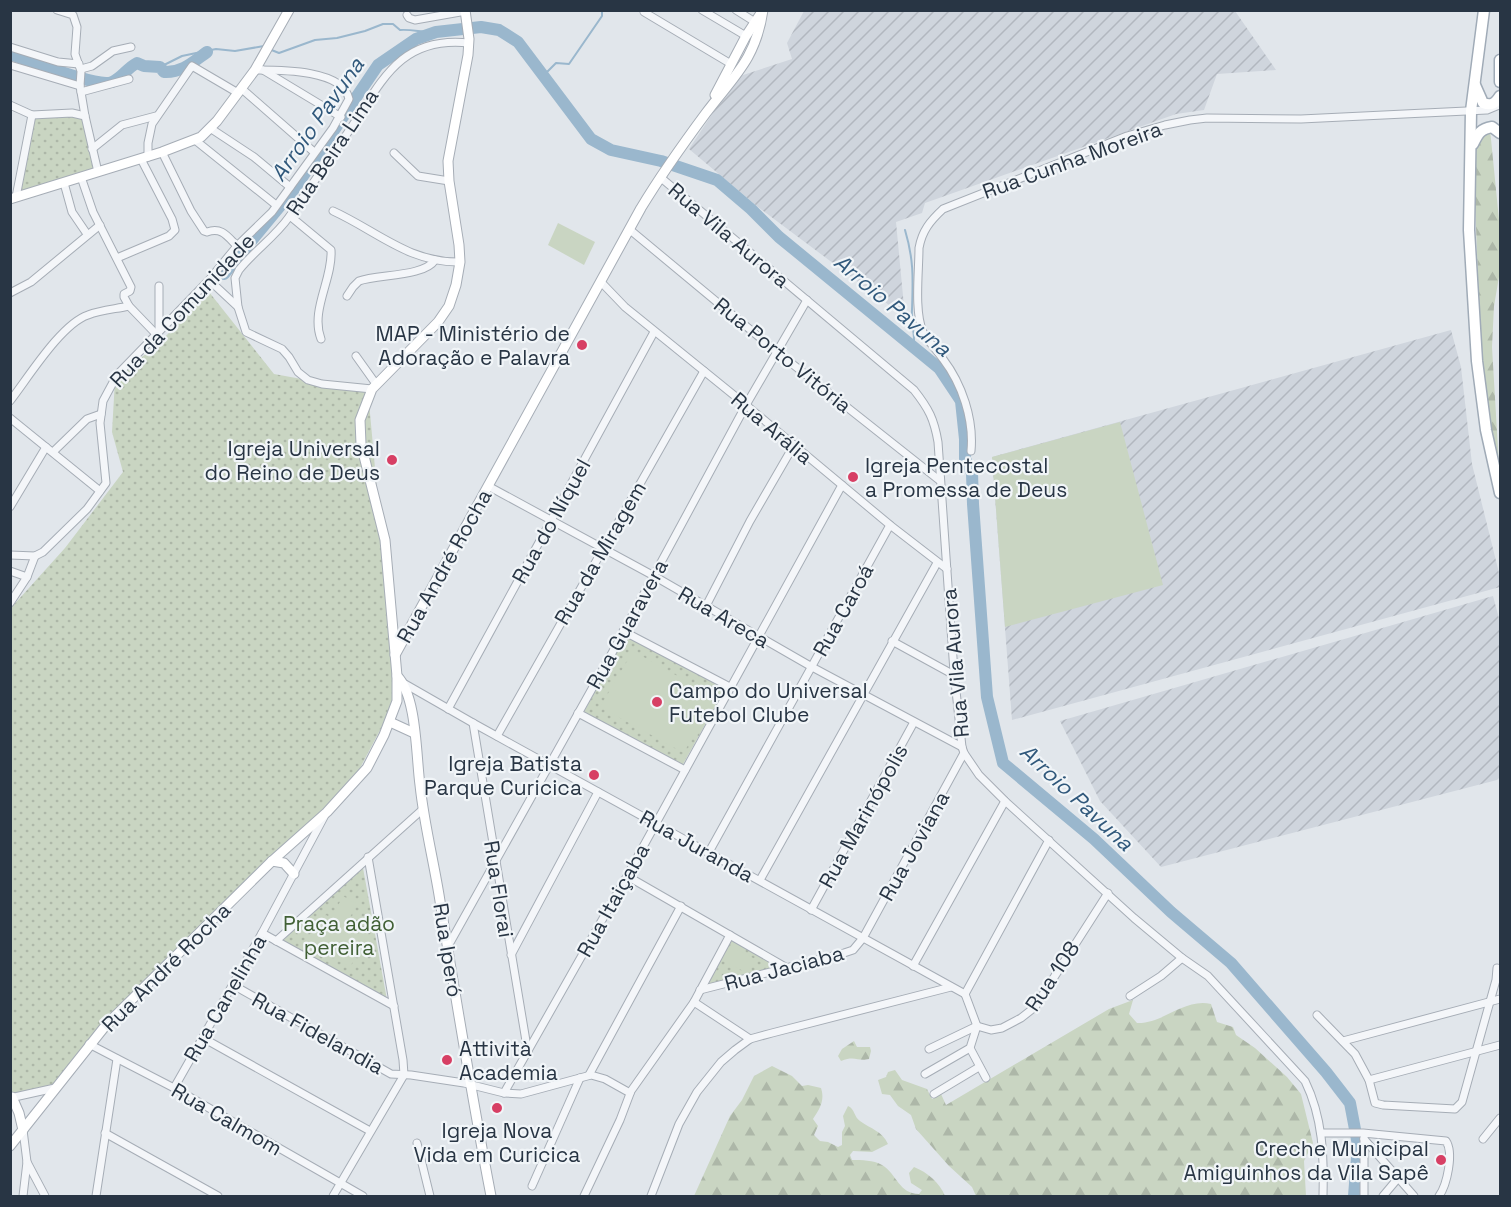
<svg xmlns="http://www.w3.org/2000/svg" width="1511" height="1207" viewBox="0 0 1511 1207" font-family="'Space Grotesk',sans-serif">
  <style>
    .industrial { fill: url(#industrial-furrows) }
    .grass { fill: url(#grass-dots) }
    .forest { fill: url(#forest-firs) }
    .garden { fill: #c9d5c2 }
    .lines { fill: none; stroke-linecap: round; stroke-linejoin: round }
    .stream { stroke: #9ab7cd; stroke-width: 2 }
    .river { stroke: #9ab7cd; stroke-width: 12 }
    .street-casing { stroke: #a6adb6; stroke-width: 9 }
    .secondary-casing { stroke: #a6adb6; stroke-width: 11 }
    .primary-casing { stroke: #a0abb7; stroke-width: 13 }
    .street { stroke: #f4f6f9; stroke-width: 7 }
    .secondary { stroke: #fff; stroke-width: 9 }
    .primary { stroke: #fff; stroke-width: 10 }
    .poi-dot { fill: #d73f64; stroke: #f1f5f8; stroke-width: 2 }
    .labels { text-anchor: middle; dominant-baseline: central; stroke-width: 4.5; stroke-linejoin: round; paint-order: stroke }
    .street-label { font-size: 21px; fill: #283544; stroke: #f1f5f8 }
    .poi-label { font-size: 21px; fill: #283544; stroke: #f1f5f8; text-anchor: end }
    .park-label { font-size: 21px; fill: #416035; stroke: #f1f5f8 }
    .water-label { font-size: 22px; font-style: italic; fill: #30587b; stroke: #f1f5f8 }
  </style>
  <defs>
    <pattern id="industrial-furrows" width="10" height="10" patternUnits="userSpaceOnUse" patternTransform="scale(1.5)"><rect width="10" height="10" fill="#cfd5dd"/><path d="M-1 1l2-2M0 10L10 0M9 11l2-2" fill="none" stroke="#b2b7bf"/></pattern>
    <pattern id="grass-dots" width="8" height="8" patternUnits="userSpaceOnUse" patternTransform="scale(1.5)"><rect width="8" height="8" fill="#c9d5c2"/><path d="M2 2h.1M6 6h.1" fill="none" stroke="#adb7a8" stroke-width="1.8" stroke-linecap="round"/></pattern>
    <pattern id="forest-firs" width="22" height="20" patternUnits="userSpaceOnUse" patternTransform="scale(1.5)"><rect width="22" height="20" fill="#c9d5c2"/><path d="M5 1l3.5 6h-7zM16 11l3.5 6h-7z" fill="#adb7a8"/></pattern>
  </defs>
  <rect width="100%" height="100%" fill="#e1e6eb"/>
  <!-- industrial -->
  <g class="industrial">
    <polygon points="804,11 1235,11 1276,70 1217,74 1204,110 1176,114 925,203 922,213 896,222 905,317 758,207 689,149 734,81 740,76 792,59 787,43"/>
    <polygon points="1451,330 1461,367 1472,464 1500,577 1500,587 1012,720 992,457"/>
    <polygon points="1493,596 1500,622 1500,777 1497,780 1161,867 1100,801 1060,721"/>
  </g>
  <!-- grass -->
  <g class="grass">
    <polygon points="84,111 95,170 19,194 32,115"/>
    <polygon points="209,292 274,374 368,391 396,700 341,804 216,915 53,1091 10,1099 10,609 65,548 123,472 112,432 115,380 162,340"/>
    <polygon points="631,637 725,689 682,766 584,712 623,640"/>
    <polygon points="363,868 387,1000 281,942"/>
    <polygon points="731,936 787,967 701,990"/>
  </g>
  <!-- forest -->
  <g class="forest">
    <polygon points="1490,129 1500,230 1500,271 1494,306 1492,347 1499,466 1494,454 1482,377 1473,152 1482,130"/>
    <path d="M1133 1000 1129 1014 1137 1023C1163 1024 1184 998 1211 1004L1217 1022 1233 1027 1236 1035 1255 1048 1287 1077 1301 1094 1313 1143 1304 1161 1306 1196H976L972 1187 949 1166 916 1129 911 1115 898 1106 890 1095 882 1094 878 1080 886 1077 888 1072 895 1070 902 1080 927 1089 932 1099 941 1094 946 1105 1109 1009Z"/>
    <path d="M854 1041 857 1047H870L871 1051 869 1059C857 1062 856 1055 841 1061L838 1056 842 1049Z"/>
    <path d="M772 1066 792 1076 802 1086 808 1085 821 1088C825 1100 820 1109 813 1119L818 1126 814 1135 820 1141 828 1142 838 1147 842 1145V1132L845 1126 843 1116 848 1106C855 1109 854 1117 860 1121 871 1129 882 1131 888 1144L872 1152 853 1151 850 1155 852 1160C862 1160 873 1160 882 1165 897 1174 899 1194 919 1194L922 1190 911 1183 909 1173 914 1167C927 1172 940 1183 945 1196H694L730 1116 742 1100 754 1076Z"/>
  </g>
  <!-- garden -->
  <g class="garden">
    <polygon points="558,223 595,242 584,265 548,245"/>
    <polygon points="1120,422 1163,585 1005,627 992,457"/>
    <polygon points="633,651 713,696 684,753 600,707"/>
    <polygon points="343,896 357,904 346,925 332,917"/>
    <polygon points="326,915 366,938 350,967 309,945"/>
    <polygon points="732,947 755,959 747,973 724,961"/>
  </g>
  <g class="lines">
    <!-- stream -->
    <g class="stream">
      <path d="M269 49 279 53 315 40 337 38 365 31 383 24H393L400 30C413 29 423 33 436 32"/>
      <polyline points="160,67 182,56 201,52 216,49 235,51 264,46"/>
      <polyline points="544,75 556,63 569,64 602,16 602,10"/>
      <path d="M905 230C914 260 913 279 912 310 911 322 915 333 914 347"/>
    </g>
    <!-- river -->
    <g class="river">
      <path d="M10 54C29 60 96 88 112 82 122 78 127 68 137 63L144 66 160 67 164 72C182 73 193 62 207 52"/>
      <polyline points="224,274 295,188 378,65 416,39 436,32 481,27 499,30 518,42 591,139 611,150 661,161 717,180 751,209 779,237 939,368 961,401 965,439 965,459 972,473 973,504 987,697 1003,763 1094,839 1171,912 1231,963 1326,1072 1350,1103 1358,1145 1354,1196"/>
    </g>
    <defs>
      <g id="street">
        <polyline points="57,10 73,15 77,27 75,54 81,71 80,86 85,116 98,172"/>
        <polyline points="702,10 746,36"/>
        <polyline points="736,10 755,22"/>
        <polyline points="644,12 731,64"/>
        <polyline points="407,15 409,18 415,20 466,11"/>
        <polyline points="10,47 58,62 79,64"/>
        <polyline points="10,65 80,86"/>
        <polyline points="81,69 92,66 113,51 131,47"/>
        <polyline points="263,70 341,117"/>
        <polyline points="242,89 314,152"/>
        <polyline points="81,92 129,79"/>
        <polyline points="10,105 32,115 72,113 85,116"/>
        <polyline points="210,128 254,157 290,187"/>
        <polyline points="195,140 276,205"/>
        <polyline points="92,149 122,125 156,116"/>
        <path d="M162 152 191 211 204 231 207 232C222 227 227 236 237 246"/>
        <polyline points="394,153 418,176 449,181"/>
        <polyline points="148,157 148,143 152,124 192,66 238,93"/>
        <polyline points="81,177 93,212 131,287 130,291 124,294 124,297 129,306 156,334"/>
        <path d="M660 177 914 390C929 409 934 419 938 442L954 672 962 747 964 753 979 775 1005 801 1134 918 1182 958 1208 976 1305 1081C1323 1118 1324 1156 1323 1196"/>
        <polyline points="64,183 72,212 87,234"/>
        <polyline points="16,197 32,115"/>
        <path d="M333 211C377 231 409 263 460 262"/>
        <path d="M290 216 331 250C333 279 310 310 321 339"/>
        <polyline points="629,229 776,351 939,480"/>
        <polyline points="117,258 169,236 175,230 172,219 141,159"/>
        <polyline points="209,280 238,307 246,332 282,349 289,357 298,372 308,380 322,384 372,389"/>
        <polyline points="601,282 625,307 746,405 890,525 947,569"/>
        <polyline points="159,286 159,330"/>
        <polyline points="10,293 31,282 100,225"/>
        <path d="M347 296 353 287 359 281C378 274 424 277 435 260"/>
        <path d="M238 307 235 278 239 270C254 251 275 237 289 217 308 191 326 164 344 138 379 89 395 35 469 43"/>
        <polyline points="356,356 376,384"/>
        <path d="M10 401C28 378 61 324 88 315 101 310 116 309 129 306"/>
        <polyline points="10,418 100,491"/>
        <path d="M971 451C974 419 962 384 943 359 937 350 928 342 923 332 914 311 919 272 919 248 922 231 930 221 943 209L1127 136 1165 125 1190 120 1207 118 1301 119 1487 110 1499 105"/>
        <polyline points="53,452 87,419 101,414"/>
        <polyline points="488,486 654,576 812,667 962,747"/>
        <polyline points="10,507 46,447"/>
        <path d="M10 555 35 556 43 552 87 509 106 483 100 423 103 401 117 375 209 280 237 246 272 212 333 128 349 99C343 69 279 70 255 70"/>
        <polyline points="10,571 27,577"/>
        <polyline points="10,603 27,577 35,556"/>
        <polyline points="706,606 750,521 794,445"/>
        <polyline points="623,631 730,687"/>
        <polyline points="892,641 954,675"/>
        <polyline points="405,684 473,723 965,994"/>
        <polyline points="448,709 654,332"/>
        <polyline points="578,713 685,770"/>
        <polyline points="473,723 528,1053"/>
        <polyline points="497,736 704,371"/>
        <polyline points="709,852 890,525"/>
        <polyline points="368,857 403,1060 404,1075"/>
        <polyline points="627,876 787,968"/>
        <polyline points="760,880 937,563"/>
        <polyline points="811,910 914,722"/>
        <polyline points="262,933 394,1006"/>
        <polyline points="276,941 423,809"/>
        <polyline points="447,948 612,653 746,405 807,300"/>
        <polyline points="511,955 598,792"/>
        <polyline points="913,966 1005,801"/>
        <polyline points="233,985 391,1074 411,1075 464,1083 504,1093 521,1094 591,1075 605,1079 630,1093"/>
        <polyline points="700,990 844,953 853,950 863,938 964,753"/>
        <polyline points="965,994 1049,840"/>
        <polyline points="1130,996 1161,976 1182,958"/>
        <polyline points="694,1002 750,1039"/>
        <polyline points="1317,1015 1355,1054 1369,1080 1375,1103 1383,1105 1455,1109 1462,1102 1496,980 1497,968"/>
        <polyline points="203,1038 370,1131"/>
        <polyline points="1343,1041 1500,999"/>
        <polyline points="89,1044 174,1088 363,1196"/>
        <polyline points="970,1048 986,1078"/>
        <polyline points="929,1049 977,1026 991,1030 1002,1028 1021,1018 1035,1007 1108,893"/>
        <polyline points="925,1074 970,1048 977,1026 965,994"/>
        <polyline points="589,1075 681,906"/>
        <polyline points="1369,1080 1500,1045"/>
        <polyline points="174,1088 262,933 324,817"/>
        <polyline points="504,1093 627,876 842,485"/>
        <polyline points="934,1094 979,1067"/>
        <polyline points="10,1098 55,1088"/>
        <polyline points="23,1130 27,1162 23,1196"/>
        <polyline points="105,1133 218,1196"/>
        <path d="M1321 1133H1363L1446 1141C1454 1153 1447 1185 1439 1196"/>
        <polyline points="1364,1138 1364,1196"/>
        <polyline points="1364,1139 1414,1196"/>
        <polyline points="1483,1139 1500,1118"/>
        <polyline points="417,1143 430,1196"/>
        <polyline points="27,1162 45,1196"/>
        <polyline points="532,1186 580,1078"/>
        <polyline points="96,1196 117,1059"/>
        <polyline points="333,1196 404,1075"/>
        <polyline points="584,1196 620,1120 631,1091 694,1002 730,935"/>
        <polyline points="651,1196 679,1124 697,1092 721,1062 735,1050 750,1039 772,1033 951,987"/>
        <polyline points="1383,1196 1399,1177"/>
      </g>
      <g id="secondary">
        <polyline points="715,95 746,36 761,13"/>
        <polyline points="10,199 162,152 201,137 217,121 255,70 289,10"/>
        <path d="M395 655 641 208C661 175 683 144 706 113 734 76 756 59 763 10"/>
        <path d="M397 676C417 696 416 756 420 785 424 824 434 862 440 901 456 1000 472 1098 491 1196"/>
        <polyline points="390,722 414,733"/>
        <polyline points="272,861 284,863 294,874"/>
        <polyline points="12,1097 19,1113 23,1130"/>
        <polyline points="10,1146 106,1025 272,861 327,812 367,768 384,735 397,701 397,676 385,540 361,444 360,420 372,389 438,322 449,306 456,285 460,262 459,245 449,181 448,161 468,55 469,39 465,10"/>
      </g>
      <g id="primary">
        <polyline points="1484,10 1471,111 1469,230 1477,361 1486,430 1500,493"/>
        <polyline points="1500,60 1500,82"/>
        <path d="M1475 85 1483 103C1491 106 1495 104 1500 96"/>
        <path d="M1473 144C1478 134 1480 129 1492 127L1500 133"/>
      </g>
    </defs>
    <!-- street casing -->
    <use href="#street" class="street-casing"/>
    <!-- secondary casing -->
    <use href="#secondary" class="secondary-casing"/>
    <!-- primary casing -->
    <use href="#primary" class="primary-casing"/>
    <!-- street -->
    <use href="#street" class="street"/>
    <!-- secondary -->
    <use href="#secondary" class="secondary"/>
    <!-- primary -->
    <use href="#primary" class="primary"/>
  </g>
  <!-- markers -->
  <g class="poi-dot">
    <circle cx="582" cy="345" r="6"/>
    <circle cx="392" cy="460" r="6"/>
    <circle cx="853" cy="477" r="6"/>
    <circle cx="657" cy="702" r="6"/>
    <circle cx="594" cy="775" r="6"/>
    <circle cx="447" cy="1060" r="6"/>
    <circle cx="497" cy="1108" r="6"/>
    <circle cx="1441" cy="1160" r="6"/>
  </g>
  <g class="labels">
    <!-- street labels -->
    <g class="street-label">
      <text transform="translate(332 152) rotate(-56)">Rua Beira Lima</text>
      <text transform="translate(1072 160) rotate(-20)">Rua Cunha Moreira</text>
      <text transform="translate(729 235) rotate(40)">Rua Vila Aurora</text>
      <text transform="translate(182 310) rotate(-47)">Rua da Comunidade</text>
      <text transform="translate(783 355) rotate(39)">Rua Porto Vitória</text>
      <text transform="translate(772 428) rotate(40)">Rua Arália</text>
      <text transform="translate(551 521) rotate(-61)">Rua do Níquel</text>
      <text transform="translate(600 553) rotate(-60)">Rua da Miragem</text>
      <text transform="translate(444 566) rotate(-61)">Rua André Rocha</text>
      <text transform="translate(843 610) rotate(-61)">Rua Caroá</text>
      <text transform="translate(724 617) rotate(30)">Rua Areca</text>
      <text transform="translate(627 624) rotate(-61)">Rua Guaravera</text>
      <text transform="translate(955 663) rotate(-95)">Rua Vila Aurora</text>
      <text transform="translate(863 816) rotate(-61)">Rua Marinópolis</text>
      <text transform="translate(697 846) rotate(29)">Rua Juranda</text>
      <text transform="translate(914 846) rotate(-61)">Rua Joviana</text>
      <text transform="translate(499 889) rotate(81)">Rua Florai</text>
      <text transform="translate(613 900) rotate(-61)">Rua Itaiçaba</text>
      <text transform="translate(448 950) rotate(81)">Rua Iperó</text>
      <text transform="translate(166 967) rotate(-45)">Rua André Rocha</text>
      <text transform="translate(784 968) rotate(-15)">Rua Jaciaba</text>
      <text transform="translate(1052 976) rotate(-56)">Rua 108</text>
      <text transform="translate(225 998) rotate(-60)">Rua Canelinha</text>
      <text transform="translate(318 1033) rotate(29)">Rua Fidelandia</text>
      <text transform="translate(227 1119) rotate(30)">Rua Calmom</text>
    </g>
    <!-- poi labels -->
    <g class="poi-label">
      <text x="570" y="333">MAP - Ministério de<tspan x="570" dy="24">Adoração e Palavra</tspan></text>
      <text x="380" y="448">Igreja Universal<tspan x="380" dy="24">do Reino de Deus</tspan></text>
      <text x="865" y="465" text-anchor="start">Igreja Pentecostal<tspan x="865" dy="24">a Promessa de Deus</tspan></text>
      <text x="669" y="690" text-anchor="start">Campo do Universal<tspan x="669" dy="24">Futebol Clube</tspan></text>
      <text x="582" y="763">Igreja Batista<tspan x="582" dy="24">Parque Curicica</tspan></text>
      <text x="459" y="1048" text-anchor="start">Attività<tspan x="459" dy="24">Academia</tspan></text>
      <text x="497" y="1130" text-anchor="middle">Igreja Nova<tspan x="497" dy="24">Vida em Curicica</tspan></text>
      <text x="1429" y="1148">Creche Municipal<tspan x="1429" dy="24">Amiguinhos da Vila Sapê</tspan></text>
    </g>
    <!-- park labels -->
    <g class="park-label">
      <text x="339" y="923">Praça adão<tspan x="339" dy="24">pereira</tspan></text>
    </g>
    <!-- water labels -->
    <g class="water-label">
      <text transform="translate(317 119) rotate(-55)">Arroio Pavuna</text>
      <text transform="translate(893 305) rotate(40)">Arroio Pavuna</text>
      <text transform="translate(1077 797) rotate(43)">Arroio Pavuna</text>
    </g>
  </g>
  <!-- border -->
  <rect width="1511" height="1207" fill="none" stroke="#283544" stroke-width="24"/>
</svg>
